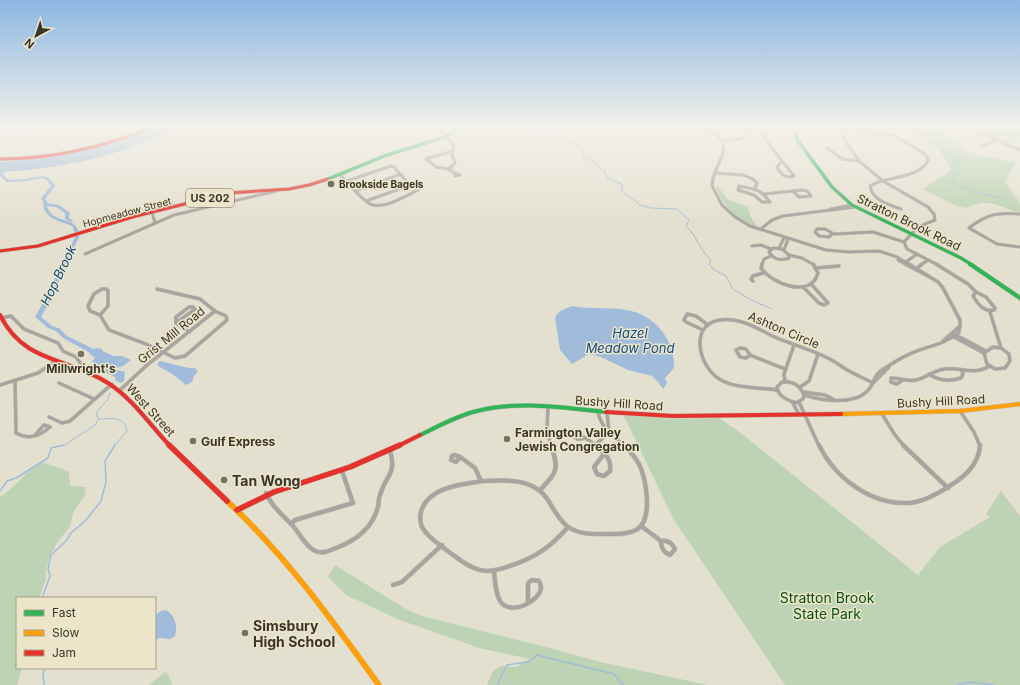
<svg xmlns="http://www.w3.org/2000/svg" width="1020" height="685" viewBox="0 0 1020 685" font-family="Inter,sans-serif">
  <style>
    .green { fill: #bdd3b3 }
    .water { fill: #a0bcda }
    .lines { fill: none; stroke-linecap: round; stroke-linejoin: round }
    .stream-far1 { stroke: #a0bcda; stroke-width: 1 }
    .stream { stroke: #a0bcda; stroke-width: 1.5 }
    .river { fill: #a0bcda; fill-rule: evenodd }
    .street-far2-casing { stroke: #c0bdb1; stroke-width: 3.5 }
    .street-far1-casing { stroke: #c0bdb1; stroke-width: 4 }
    .street-casing { stroke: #c0bdb1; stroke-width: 5 }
    .fast-far1-casing { stroke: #c0bdb1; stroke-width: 4 }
    .fast-casing { stroke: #c0bdb1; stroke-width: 5 }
    .slow-far1-casing { stroke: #c0bdb1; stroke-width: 5 }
    .slow-casing { stroke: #c0bdb1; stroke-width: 6 }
    .jam-far2-casing { stroke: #c0bdb1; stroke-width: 4 }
    .jam-far1-casing { stroke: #c0bdb1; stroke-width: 5 }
    .jam-casing { stroke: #c0bdb1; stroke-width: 6 }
    .street-far2 { stroke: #a8a49f; stroke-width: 2.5 }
    .street-far1 { stroke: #a8a49f; stroke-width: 3 }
    .street { stroke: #a8a49f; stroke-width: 4 }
    .fast-far1 { stroke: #30b455; stroke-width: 3 }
    .fast { stroke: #30b455; stroke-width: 4 }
    .slow-far1 { stroke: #ff9f0a; stroke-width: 4 }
    .slow { stroke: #ff9f0a; stroke-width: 5.5 }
    .jam-far2 { stroke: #e5322d; stroke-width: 3 }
    .jam-far1 { stroke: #e5322d; stroke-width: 4 }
    .jam { stroke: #e5322d; stroke-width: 5.5 }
    .poi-dot { fill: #757265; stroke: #ece5c8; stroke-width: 1.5 }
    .labels { text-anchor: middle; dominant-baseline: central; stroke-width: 3; stroke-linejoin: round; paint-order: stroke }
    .far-poi-label { font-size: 10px; font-weight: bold; fill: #39362b; stroke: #ece5c8; text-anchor: start }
    .far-street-label { font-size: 10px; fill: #39362b; stroke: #ece5c8 }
    .shield { fill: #ece5c8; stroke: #6f6a5a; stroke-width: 1 }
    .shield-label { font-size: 11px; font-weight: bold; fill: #39362b }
    .street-label { font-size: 12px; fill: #39362b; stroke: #ece5c8 }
    .poi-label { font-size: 12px; font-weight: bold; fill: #39362b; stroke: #ece5c8; text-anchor: start }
    .water-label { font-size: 13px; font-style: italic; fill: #0e4c87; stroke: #ece5c8 }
    .near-poi-label { font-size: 14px; font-weight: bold; fill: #39362b; stroke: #ece5c8; text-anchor: start }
    .near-park-label { font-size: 14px; fill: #085012; stroke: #ece5c8 }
  </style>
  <rect width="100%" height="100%" fill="#e4e0d0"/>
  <!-- green -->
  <g class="green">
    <path d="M898 127H937L952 137 954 142 964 150 975 155 1016 162 1005 182 1020 203V212C997 208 991 196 966 208L954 205 923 189 951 170C945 148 918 135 898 127Z"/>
    <polygon points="974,127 1020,127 1020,139 1011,144"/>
    <path d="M717 185 727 199 748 207C749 214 752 223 759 227 743 228 721 202 716 188Z"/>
    <polygon points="623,414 672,419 719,418 742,434 918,575 940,547 990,517 986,514 1001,491 1020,516 1020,685 785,685 674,520"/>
    <path d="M41 463C49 463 61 469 69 472L70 486 86 487 85 495 73 513 70 526 57 543 49 558 46 570V579L39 598H17V668H22L17 685H0V497C16 488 24 471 41 463Z"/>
    <polygon points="335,565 406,609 422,616 546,647 600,662 708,685 487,685 493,671 497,668 501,666 516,667 530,659 479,648 400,620 346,595 328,577"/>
    <polygon points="166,671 173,685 149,685"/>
  </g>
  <!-- water -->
  <g class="water">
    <path d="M157 127H177C123 156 61 169 0 172V162C54 157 107 150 157 127Z"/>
    <path d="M572 306C591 310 612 306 631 311 657 317 675 342 674 368L665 378 667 383 663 389 658 382 652 376 628 370 601 357 589 354 572 364 560 350 555 317 560 311Z"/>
    <polygon points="96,348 102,349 102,351 114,356 122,356 131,360 123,366 116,368 117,370 125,372 124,381 121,383 116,381 115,377 104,372 92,361 95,358 89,353"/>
    <polygon points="160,361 189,368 195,368 198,371 194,376 192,382 186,385 171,373 158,366 157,364"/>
    <path d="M166 610C175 615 178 626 175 636L170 639 160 638 155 640V615L161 611Z"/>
  </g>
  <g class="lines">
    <!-- stream-far1 -->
    <g class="stream-far1">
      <path d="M538 127 534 131 576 145 583 149 584 157 597 163 598 167 605 171 607 178 622 184V191L640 205 650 208 677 209 689 220 686 226C697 236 699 249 711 260L709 264 713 269 726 276 733 289 751 300 772 309"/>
      <path d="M930 127 934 137 930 141 944 149V152L953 155 954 162 959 164 956 166 958 169 957 176H954L952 180C958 184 965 189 971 191 990 198 1002 192 1015 211"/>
      <polyline points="0,131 27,136"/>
      <path d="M110 393 108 399 96 413 98 419C111 419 124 415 127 431L114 446"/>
      <polyline points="63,446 95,425 98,420"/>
    </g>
    <!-- stream -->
    <g class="stream">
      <polyline points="0,491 7,481 16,478 48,458 51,448 64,445"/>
      <polyline points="42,598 50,576 48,569 51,555 66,541 71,533 86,520 101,501 106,482 105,461 115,445"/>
      <polyline points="62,598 73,598"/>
      <polyline points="44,685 43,672 46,668"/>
      <polyline points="497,685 507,665 528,662 537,655 614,674 623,685"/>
      <polyline points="957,685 970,682 994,685"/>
    </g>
    <!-- river -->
    <path class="river" d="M3 166 6 167 3 175 9 180 25 179 43 176 49 178 55 186 45 199 47 201V203L59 205 70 213 69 218 73 221 71 222 65 219V213L56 207 47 206C52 223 71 217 77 228 79 230 79 234 79 237L51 299 41 317 52 326 60 329 67 336 100 352 101 354 100 356H96L63 338 56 331 48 328 35 317 45 299 75 237C74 234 74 230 73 227 71 225 67 224 64 223 52 219 43 215 43 201L41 199 51 186 47 180 43 178 25 181 7 182 0 176V172Z"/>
    <defs>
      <g id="street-far2">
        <polyline points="438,127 454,146 452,154 455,163 449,169 456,174"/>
        <polyline points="698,127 716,135 723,143 724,150 713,178 712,186 722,205 735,217 750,226 826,250 849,252 879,251 897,257 910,265"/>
        <path d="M825 127 895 136 925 154 929 160C917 180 888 175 870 186 872 200 889 205 901 209"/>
        <polyline points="967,127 1020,150"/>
        <polyline points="841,130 845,140 859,161 883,181 928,207 934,214 935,220 918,227 904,242 907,249 938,265"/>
        <polyline points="722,141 741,139 748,131 762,131 764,137 782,161"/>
        <polyline points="981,146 997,140"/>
        <polyline points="827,148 842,159 859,161"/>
        <path d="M782 161 794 176C785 179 781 174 777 167Z"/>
        <polyline points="449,169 436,167 426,159 453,151"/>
        <polyline points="715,173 743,175 753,179 757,183 755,189"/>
        <polygon points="456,174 460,175 455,176"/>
        <path d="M340 175C347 182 362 200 370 204 384 210 405 196 418 190"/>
        <polyline points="347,181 391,166 394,167 408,183 405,187 366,201"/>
        <path d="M739 186C754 189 761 189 770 202H762L754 195 738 190Z"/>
        <polygon points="803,190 807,191 811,196 799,197 793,191"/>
        <polyline points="355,191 401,174"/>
        <polyline points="764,194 793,191"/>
        <polyline points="831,209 852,205"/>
        <polyline points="152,212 155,223"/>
        <path d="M1020 214C997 212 987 214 969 228L997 244 1020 247"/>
        <polyline points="761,229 772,220 783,216 855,207"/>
        <polyline points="832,234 829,237 819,236 815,232 817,229 825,229 834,234 873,232 904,242"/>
        <polyline points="752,246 761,245 771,249"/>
        <path d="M773 248 782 249 789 255V258C781 261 774 260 769 252Z"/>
        <polyline points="779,248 784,238"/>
        <polyline points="784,250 788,239"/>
        <polyline points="85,254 174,215 276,191"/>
        <polyline points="789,255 802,258 814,265"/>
        <polyline points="898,260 907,265"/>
        <polyline points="904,263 916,255"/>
        <polyline points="762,265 764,259 771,256"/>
        <polyline points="921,265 928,260"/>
      </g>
      <g id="street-far1">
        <path d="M762 264 761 268C772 284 811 299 818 273L813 264"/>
        <polyline points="905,264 930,277"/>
        <polyline points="909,264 938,282 943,288 960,320 960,326"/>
        <polyline points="936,264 968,284 976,292"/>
        <polyline points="816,268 839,266"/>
        <polyline points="916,269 922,264"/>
        <polyline points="753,281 751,279 753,276 763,273"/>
        <polyline points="803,287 819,303 824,305 828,303 812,285"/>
        <polygon points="102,289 106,289 108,291 108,306 100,315 90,311 88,306 94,294"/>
        <path d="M976 292 986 297 995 308 994 310C983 312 978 304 973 296Z"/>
        <polygon points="189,307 193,307 195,309 176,323 176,317"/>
        <polyline points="990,312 1001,348"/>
        <polyline points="100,315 109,330 146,344 175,358 185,356 227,320 226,316 215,311 200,299 157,289"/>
        <polyline points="1,318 11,316 24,329 58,343 63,351 76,357 81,364 78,369"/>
        <polyline points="176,323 189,332"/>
        <polyline points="703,330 686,322 684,320 687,314 696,316 708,325"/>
        <polyline points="956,335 986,351"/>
        <polyline points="954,337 984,353"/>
        <polygon points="993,347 1001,348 1009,354 1010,361 1005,368 995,369 987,364 984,353"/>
        <polygon points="740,348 746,349 750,355 746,358 740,357 736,350"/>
        <polyline points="750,355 785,369"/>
        <path d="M929 374C939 381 949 382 961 378L963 374 962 371"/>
        <path d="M15 381 16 433C28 440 40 436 50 427L44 425 35 435"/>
        <path d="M901 381 897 384 891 382V378C900 378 907 382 916 380 926 378 934 370 945 369 963 367 972 376 990 366"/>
        <path d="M782 382C793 381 800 385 804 395L803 399 796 403C788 400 778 397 777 387Z"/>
        <polyline points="785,382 784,374 794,345"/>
        <polyline points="59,383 94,399"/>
        <polyline points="873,383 889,367"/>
        <polyline points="0,385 38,373 56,361"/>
        <polyline points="800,387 809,381 818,354"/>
        <polyline points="120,390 146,366 215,311"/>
        <path d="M777 390C759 387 737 389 721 380 699 369 688 324 720 320 742 317 759 330 777 338 794 345 812 350 828 358 836 362 843 368 851 372 858 376 866 379 873 383"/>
        <polyline points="803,392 825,395 833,399"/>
        <path d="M804 395C820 400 839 403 856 398 877 390 870 377 882 370 891 364 902 357 912 353 930 345 942 346 959 332L960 326 943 341"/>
        <polyline points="799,402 819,446"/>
        <polyline points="793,403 799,415"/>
        <polyline points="548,407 547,429 551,446"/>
        <polyline points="960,411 974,432 980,446"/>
        <path d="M598 412C601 428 613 436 625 446"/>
        <polyline points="607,412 609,433"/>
        <polyline points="882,414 895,435 904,446"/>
        <polyline points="49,417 62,423 70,421 112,384"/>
        <path d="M584 437 582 439H577L572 434 575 432C583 436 590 441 597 446"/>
        <polyline points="595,445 609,433"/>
      </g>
      <g id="street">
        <path d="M595 445C604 453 612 458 610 471L604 476 597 474 594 467 604 454"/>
        <path d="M819 445C835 478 871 505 909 503 924 502 939 493 951 485 966 476 979 464 980 445"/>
        <polyline points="903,445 948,488"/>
        <polygon points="455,455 460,457 456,462 451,460 452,456"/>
        <polyline points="460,457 475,468 481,481"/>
        <path d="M483 481C507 480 534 478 548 500 554 510 559 520 568 527 549 549 534 558 507 567 500 569 494 571 486 571 472 570 460 560 449 552 440 545 427 537 422 527 420 522 420 516 421 512 427 487 463 484 483 481Z"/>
        <path d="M540 490C558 471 559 470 551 445"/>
        <path d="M266 493C272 507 283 515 293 526 300 534 305 546 315 551 322 554 329 551 336 548 355 541 372 529 378 507 379 504 378 499 380 495 386 474 397 475 390 450"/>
        <polyline points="291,524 295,520 353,503 342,471"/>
        <polyline points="641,526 661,541"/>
        <path d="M568 527C579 534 590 534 603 534 614 534 626 535 636 530 654 520 646 479 639 464 635 457 630 451 624 445"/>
        <path d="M661 541C668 540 672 543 675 549L670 555C663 552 661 548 661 541Z"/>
        <path d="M494 571C495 581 495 592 500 601 510 617 541 601 541 587 541 585 540 583 539 581L532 580 528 583V602"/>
        <polyline points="393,585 402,582 442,545"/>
      </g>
      <g id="fast-far1">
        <polyline points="793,127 798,141 832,187 852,205 961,258 972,265"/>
        <polyline points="328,179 387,155 442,138 463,127"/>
      </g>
      <g id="fast">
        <polyline points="970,264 1020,298"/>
        <path d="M420 435C439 426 456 416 477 411 519 400 564 408 606 412"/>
      </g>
      <polyline id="slow-far1" points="841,414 960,411 1020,404"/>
      <path id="slow" d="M227 501C286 556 332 620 379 685"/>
      <g id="jam-far2">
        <path d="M0 159C54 159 104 147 154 127"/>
        <polyline points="0,251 38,246 132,217 229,193 289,189 309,185 328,179"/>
      </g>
      <g id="jam-far1">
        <path d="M0 315C24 364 68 357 108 383 133 399 150 425 170 446"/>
        <polyline points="606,412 673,416 841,414"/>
        <polyline points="398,446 420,435"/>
      </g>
      <g id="jam">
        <polyline points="169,445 227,501"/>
        <polyline points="237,510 274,492 350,467 400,445"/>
      </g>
    </defs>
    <!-- street-far2 casing -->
    <use href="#street-far2" class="street-far2-casing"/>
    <!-- street-far1 casing -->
    <use href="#street-far1" class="street-far1-casing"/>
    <!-- street casing -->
    <use href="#street" class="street-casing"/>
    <!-- fast-far1 casing -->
    <use href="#fast-far1" class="fast-far1-casing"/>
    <!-- fast casing -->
    <use href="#fast" class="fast-casing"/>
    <!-- slow-far1 casing -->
    <use href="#slow-far1" class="slow-far1-casing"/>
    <!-- slow casing -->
    <use href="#slow" class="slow-casing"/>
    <!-- jam-far2 casing -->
    <use href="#jam-far2" class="jam-far2-casing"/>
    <!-- jam-far1 casing -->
    <use href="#jam-far1" class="jam-far1-casing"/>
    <!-- jam casing -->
    <use href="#jam" class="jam-casing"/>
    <!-- street-far2 -->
    <use href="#street-far2" class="street-far2"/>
    <!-- street-far1 -->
    <use href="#street-far1" class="street-far1"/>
    <!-- street -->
    <use href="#street" class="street"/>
    <!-- fast-far1 -->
    <use href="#fast-far1" class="fast-far1"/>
    <!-- fast -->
    <use href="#fast" class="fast"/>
    <!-- slow-far1 -->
    <use href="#slow-far1" class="slow-far1"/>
    <!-- slow -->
    <use href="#slow" class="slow"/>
    <!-- jam-far2 -->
    <use href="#jam-far2" class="jam-far2"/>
    <!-- jam-far1 -->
    <use href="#jam-far1" class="jam-far1"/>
    <!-- jam -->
    <use href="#jam" class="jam"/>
  </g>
  <!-- sky -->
  <linearGradient id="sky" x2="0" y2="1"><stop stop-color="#8bb7e2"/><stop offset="0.57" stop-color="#f3f1ea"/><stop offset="1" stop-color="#f3f1ea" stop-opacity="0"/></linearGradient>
  <rect width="1020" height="223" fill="url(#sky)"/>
  <!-- markers -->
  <g class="poi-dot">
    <circle cx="331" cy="184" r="4"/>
    <circle cx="81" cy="354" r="4"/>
    <circle cx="507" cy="439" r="4"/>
    <circle cx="193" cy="441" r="4"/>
    <circle cx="224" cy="480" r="4"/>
    <circle cx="245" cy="633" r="4"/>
  </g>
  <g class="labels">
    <!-- far-poi labels -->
    <g class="far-poi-label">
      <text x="339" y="184">Brookside Bagels</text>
    </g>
    <!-- far-street labels -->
    <g class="far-street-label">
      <text transform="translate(127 212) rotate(-15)">Hopmeadow Street</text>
    </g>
    <!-- shield labels -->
    <rect class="shield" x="186" y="189" width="48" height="18" rx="3"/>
    <g class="shield-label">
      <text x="210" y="198">US 202</text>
    </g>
    <!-- street labels -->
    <g class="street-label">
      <text transform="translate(909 222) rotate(26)">Stratton Brook Road</text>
      <text transform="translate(784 330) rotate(23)">Ashton Circle</text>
      <text transform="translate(171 335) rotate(-39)">Grist Mill Road</text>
      <text transform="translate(941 401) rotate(-3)">Bushy Hill Road</text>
      <text transform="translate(619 403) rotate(4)">Bushy Hill Road</text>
      <text transform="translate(151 410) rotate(48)">West Street</text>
    </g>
    <!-- poi labels -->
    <g class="poi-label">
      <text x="81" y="368" text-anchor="middle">Millwright's</text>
      <text x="515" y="432">Farmington Valley<tspan x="515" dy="14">Jewish Congregation</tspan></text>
      <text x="201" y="441">Gulf Express</text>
    </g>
    <!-- water labels -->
    <g class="water-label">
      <text transform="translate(58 275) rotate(-64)">Hop Brook</text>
      <text x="630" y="333">Hazel<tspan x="630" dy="15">Meadow Pond</tspan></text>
    </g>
    <!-- near-poi labels -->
    <g class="near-poi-label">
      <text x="232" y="480">Tan Wong</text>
      <text x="253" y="625">Simsbury<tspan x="253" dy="16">High School</tspan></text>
    </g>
    <!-- near-park labels -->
    <g class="near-park-label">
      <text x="827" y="597">Stratton Brook<tspan x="827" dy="16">State Park</tspan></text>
    </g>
  </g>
  <!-- legend -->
  <rect x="16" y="597" width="140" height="72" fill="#ece5c8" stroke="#a49f89"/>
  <rect x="24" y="610" width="20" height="6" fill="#30b455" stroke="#a49f89"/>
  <text x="52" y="617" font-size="12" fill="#39362b">Fast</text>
  <rect x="24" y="630" width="20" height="6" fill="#ff9f0a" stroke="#a49f89"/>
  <text x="52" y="637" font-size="12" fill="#39362b">Slow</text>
  <rect x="24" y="650" width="20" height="6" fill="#e5322d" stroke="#a49f89"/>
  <text x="52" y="657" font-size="12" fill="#39362b">Jam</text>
  <!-- north arrow -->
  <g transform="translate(36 36) rotate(220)" stroke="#ece5c8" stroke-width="3" paint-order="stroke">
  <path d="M0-3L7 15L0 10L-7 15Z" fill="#39362b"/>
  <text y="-6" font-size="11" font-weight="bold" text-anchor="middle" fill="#39362b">N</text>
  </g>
</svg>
